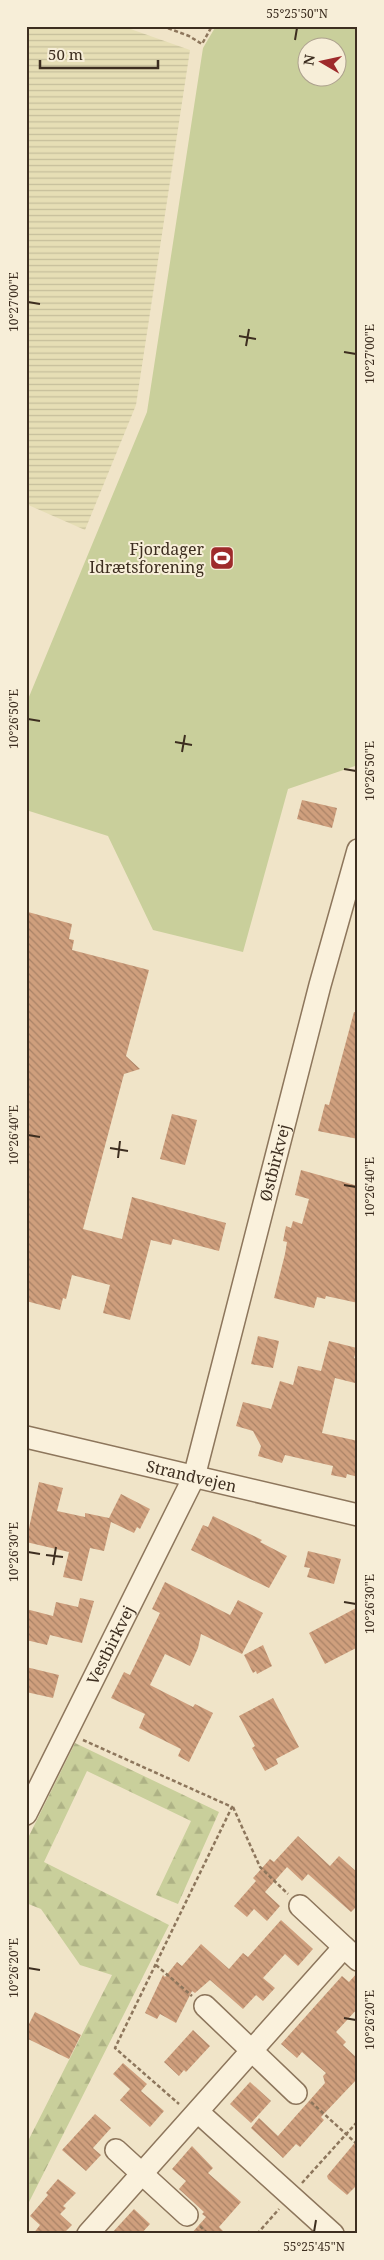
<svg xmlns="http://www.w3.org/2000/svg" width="384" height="2260" viewBox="0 0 384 2260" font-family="'Noto Serif',serif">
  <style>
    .farmland { fill: url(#farmland-rules) }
    .grass { fill: #c9cf9b; fill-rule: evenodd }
    .forest { fill: url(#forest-firs) }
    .building { fill: url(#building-back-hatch) }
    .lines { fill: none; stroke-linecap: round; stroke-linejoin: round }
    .minor-casing { stroke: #8d765c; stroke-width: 24 }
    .path { stroke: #8d765c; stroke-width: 2.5; stroke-dasharray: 4 2.5; stroke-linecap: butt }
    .minor { stroke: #faf1dc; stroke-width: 21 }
    .ticks { fill: none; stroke: #3d2e20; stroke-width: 2 }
    .labels { text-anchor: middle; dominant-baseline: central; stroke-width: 4; stroke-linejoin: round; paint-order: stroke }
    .poi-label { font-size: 16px; fill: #3d2e20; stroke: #f7eed8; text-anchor: end }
    .street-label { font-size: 16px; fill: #3d2e20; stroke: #f7eed8 }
    .neatline { fill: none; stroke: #3d2e20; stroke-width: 2 }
    .ticks-label { font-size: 12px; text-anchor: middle; fill: #3d2e20 }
  </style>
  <defs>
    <pattern id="farmland-rules" width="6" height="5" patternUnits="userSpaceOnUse" patternTransform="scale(1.25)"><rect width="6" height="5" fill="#e6deb5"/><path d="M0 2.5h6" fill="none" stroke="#c6bf9b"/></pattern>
    <pattern id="forest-firs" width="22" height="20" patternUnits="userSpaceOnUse" patternTransform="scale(1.25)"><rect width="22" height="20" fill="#c9cf9b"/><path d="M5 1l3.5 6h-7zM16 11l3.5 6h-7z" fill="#aeb285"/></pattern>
    <pattern id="building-back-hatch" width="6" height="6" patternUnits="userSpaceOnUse" patternTransform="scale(1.25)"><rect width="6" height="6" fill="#cf9f7d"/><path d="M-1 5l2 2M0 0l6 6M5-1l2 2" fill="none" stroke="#a98266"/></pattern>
  </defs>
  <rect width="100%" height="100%" fill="#f0e4c8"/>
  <!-- farmland -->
  <polygon class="farmland" points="26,26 122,26 190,50 136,405 85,530 26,504"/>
  <!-- grass -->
  <path class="grass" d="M216 26H358V765L288 789 243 952 153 930 108 836 26 810V704L147 412 203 48ZM306 48H336V78H306Z"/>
  <!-- forest -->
  <polygon class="forest" points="75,1743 219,1812 178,1904 156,1895 191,1821 87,1771 44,1862 169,1925 26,2208 26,2145 112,1975 80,1965 41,1909 26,1903 26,1842"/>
  <!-- building -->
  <g class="building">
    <polygon points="302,800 337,808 332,828 297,819"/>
    <polygon points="28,912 72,924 69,939 74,940 72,950 149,970 126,1056 140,1069 124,1074 83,1229 122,1239 132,1197 226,1223 219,1251 173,1239 171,1245 151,1240 130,1320 103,1313 110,1285 72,1275 66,1299 63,1298 60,1310 26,1301 26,920"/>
    <polygon points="354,1012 358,1012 358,1139 318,1131 325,1104 329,1105"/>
    <polygon points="172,1114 197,1120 185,1165 160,1159"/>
    <polygon points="301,1170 358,1186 358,1303 326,1296 325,1299 317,1297 314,1308 274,1298 285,1254 287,1242 283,1241 286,1226 291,1228 293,1221 302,1224 309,1199 295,1195"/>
    <polygon points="258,1336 279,1341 273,1368 251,1364"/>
    <polygon points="329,1341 357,1348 354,1358 358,1359 358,1371 355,1383 335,1378 322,1433 358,1441 358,1477 347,1474 346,1478 331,1475 333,1466 285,1455 282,1463 258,1456 261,1446 253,1431 236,1426 243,1402 271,1409 280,1381 293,1385 298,1366 321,1371"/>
    <polygon points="39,1482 63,1488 57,1511 85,1517 85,1513 109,1518 121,1494 150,1509 140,1529 137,1527 134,1533 111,1522 104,1551 90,1548 82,1581 63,1577 69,1552 26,1542"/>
    <polygon points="213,1516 262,1540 260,1542 287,1556 269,1588 191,1550 203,1525 208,1527"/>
    <polygon points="308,1551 341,1559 334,1584 307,1577 310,1568 304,1567"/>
    <polygon points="165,1582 230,1615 238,1600 263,1613 242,1654 201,1634 198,1648 190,1666 165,1654 150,1685 193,1707 195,1704 213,1713 189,1762 178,1756 181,1749 139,1728 145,1714 111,1698 124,1672 130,1675 160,1613 152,1609"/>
    <polygon points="80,1598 94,1601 82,1643 50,1635 47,1645 26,1640 26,1609 53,1616 56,1602 78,1607"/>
    <polygon points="358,1607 358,1647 325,1664 309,1633"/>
    <polygon points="263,1645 272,1666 257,1674 256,1671 253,1673 244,1655"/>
    <polygon points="26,1667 59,1675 53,1698 26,1692"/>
    <polygon points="273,1698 299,1747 276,1759 278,1764 265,1771 252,1748 255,1746 239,1716"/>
    <polygon points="298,1836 330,1866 339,1856 358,1873 358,1905 351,1912 308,1874 302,1881 287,1867 265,1892 280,1906 267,1921 254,1909 247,1917 234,1906 256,1881 253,1878 270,1859 274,1862"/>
    <polygon points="281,1920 313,1949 298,1966 285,1954 263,1978 275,1988 263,2001 256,1995 243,2009 210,1980 195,1993 192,1991 176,2023 160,2014 157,2019 145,2013 163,1975 165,1977 177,1962 182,1966 201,1944 229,1969 243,1953 248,1957"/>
    <polygon points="358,1972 358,2008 336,2032 346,2042 343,2045 358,2059 358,2078 321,2117 324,2120 300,2147 296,2144 283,2158 251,2128 259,2118 278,2136 325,2083 323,2076 326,2073 302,2052 297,2058 281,2044 342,1976 349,1982"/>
    <polygon points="35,2012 81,2035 69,2059 26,2038 26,2030"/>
    <polygon points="193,2030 210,2046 186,2072 184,2070 179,2076 164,2062"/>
    <polygon points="123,2063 147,2084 141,2091 164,2111 150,2127 120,2100 130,2089 113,2074"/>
    <polygon points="250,2082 271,2101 251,2123 230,2104"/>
    <polygon points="95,2114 111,2128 93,2148 101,2155 86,2171 62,2150"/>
    <polygon points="358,2139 358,2184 347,2195 328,2179 327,2176"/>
    <polygon points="192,2146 213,2168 208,2173 241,2202 219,2227 226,2234 191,2234 206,2217 202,2214 204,2212 179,2189 186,2181 172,2169"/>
    <polygon points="58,2179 76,2193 63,2206 66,2208 60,2214 72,2225 63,2234 33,2234 40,2225 30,2216 48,2195 46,2193"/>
    <polygon points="134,2209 150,2224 141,2234 111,2234"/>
  </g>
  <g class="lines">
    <defs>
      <g id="minor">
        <path id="s1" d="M26 1437 358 1515"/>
        <path id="s2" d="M26 1814 194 1477 320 985 358 850"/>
        <polyline points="300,1906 358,1960"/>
        <polyline points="205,2006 296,2093"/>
        <polyline points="198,2112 333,2234"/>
        <polyline points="116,2150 187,2215"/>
        <polyline points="88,2234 344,1947"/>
      </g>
    </defs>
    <!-- minor casing -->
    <use href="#minor" class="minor-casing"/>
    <!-- path -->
    <g class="path">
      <polyline points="162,26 189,36 202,44 212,26"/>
      <polyline points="83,1740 232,1807 115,2048 179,2104"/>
      <polyline points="233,1807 260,1867 288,1894"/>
      <polyline points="156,1965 192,1996"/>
      <polyline points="311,2102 358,2145"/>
      <polyline points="302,2183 358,2121"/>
      <polyline points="200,2226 208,2234"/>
      <polyline points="257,2234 279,2209"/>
    </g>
    <!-- minor -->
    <use href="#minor" class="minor"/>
  </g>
  <!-- ticks -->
  <path class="ticks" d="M295 40 297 28M28 302 40 304M239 336 256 339M246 346 249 329M344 352 356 354M28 719 40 721M175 742 192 745M182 752 185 735M344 769 356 771M28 1135 40 1137M110 1148 128 1151M118 1158 120 1141M344 1185 356 1187M28 1552 40 1554M46 1555 63 1557M53 1565 56 1547M344 1602 356 1604M28 1968 40 1970M344 2018 356 2020M314 2232 316 2220"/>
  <!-- icons -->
  <defs>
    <symbol id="stadium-square" viewBox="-11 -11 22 22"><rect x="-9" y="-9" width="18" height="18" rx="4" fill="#9e2a2b" stroke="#f7eed8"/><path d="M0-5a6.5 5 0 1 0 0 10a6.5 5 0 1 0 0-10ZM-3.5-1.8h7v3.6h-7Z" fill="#fff"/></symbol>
  </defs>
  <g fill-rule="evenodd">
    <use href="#stadium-square" x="208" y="544" width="28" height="28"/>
  </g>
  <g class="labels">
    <!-- poi labels -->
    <g class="poi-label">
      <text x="204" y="549">Fjordager<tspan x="204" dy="18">Idrætsforening</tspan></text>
    </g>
    <!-- street labels -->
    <g class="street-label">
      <text stroke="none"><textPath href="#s2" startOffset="701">Østbirkvej</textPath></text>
      <text stroke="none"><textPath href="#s1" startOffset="170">Strandvejen</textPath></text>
      <text stroke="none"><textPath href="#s2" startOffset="189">Vestbirkvej</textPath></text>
    </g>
  </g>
  <!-- border -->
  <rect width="384" height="2260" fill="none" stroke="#f7eed8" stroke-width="55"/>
  <!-- north arrow -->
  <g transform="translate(322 62) rotate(279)"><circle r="24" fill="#f7eed8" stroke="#ada18e"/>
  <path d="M0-4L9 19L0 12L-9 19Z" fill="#9e2a2b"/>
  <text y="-8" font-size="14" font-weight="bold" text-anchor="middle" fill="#3d2e20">N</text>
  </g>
  <!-- scale -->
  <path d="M40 60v8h118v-8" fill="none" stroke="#3d2e20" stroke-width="2.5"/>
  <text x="48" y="60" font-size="15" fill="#3d2e20" stroke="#f7eed8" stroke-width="4" paint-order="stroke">50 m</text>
  <rect x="28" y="28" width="328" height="2204" class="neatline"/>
  <g class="ticks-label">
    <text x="297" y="18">55°25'50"N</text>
    <text transform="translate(14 302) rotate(-90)" y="4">10°27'00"E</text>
    <text transform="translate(370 354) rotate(-90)" y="4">10°27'00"E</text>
    <text transform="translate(14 719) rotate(-90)" y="4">10°26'50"E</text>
    <text transform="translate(370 771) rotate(-90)" y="4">10°26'50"E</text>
    <text transform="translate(14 1135) rotate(-90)" y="4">10°26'40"E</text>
    <text transform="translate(370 1187) rotate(-90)" y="4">10°26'40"E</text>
    <text transform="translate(14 1552) rotate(-90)" y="4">10°26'30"E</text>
    <text transform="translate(370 1604) rotate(-90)" y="4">10°26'30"E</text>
    <text transform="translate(14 1968) rotate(-90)" y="4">10°26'20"E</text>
    <text transform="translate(370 2020) rotate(-90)" y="4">10°26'20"E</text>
    <text x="314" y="2251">55°25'45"N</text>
  </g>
</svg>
